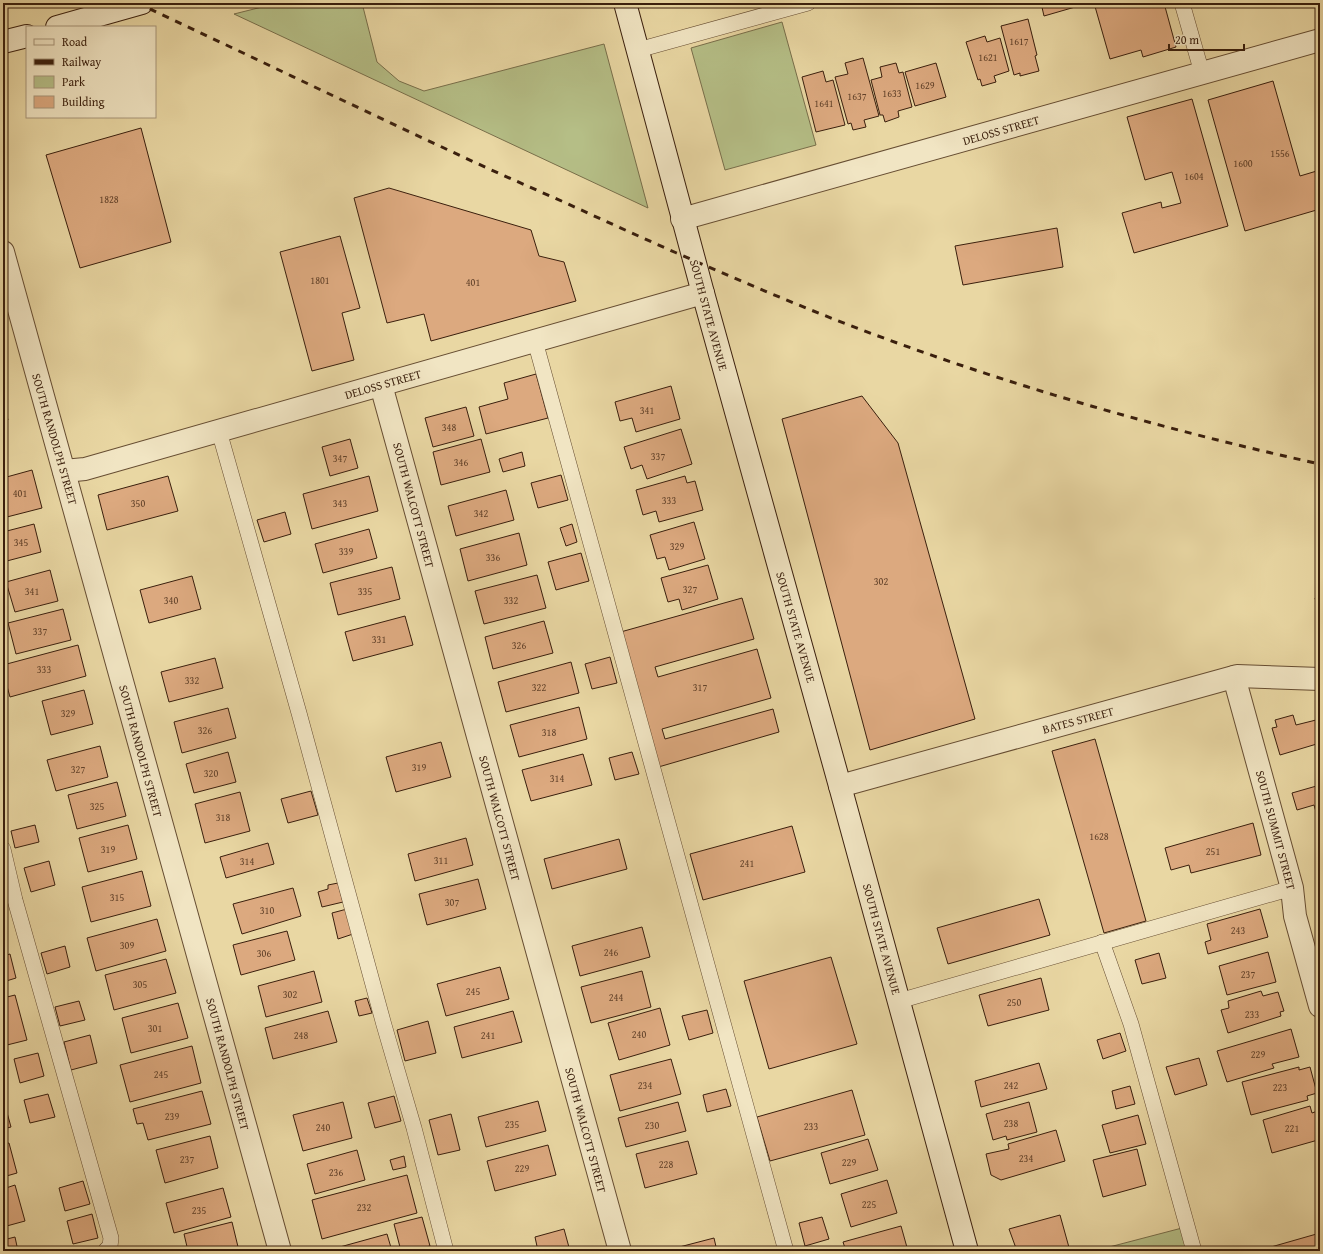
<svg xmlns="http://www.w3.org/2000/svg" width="1323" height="1254" viewBox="0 0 1323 1254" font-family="'Gentium Book Plus',serif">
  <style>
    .green { fill: #b5be86; stroke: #786e4a }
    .building { fill: #dca97f; stroke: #3a1f0d }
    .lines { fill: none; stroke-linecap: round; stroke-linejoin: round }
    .lane-casing { stroke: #664d32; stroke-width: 16 }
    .street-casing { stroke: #664d32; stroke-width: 24 }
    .secondary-casing { stroke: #3a1f0d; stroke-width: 24 }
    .lane { stroke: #f1e5c3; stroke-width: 15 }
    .street { stroke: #f1e5c3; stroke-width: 22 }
    .secondary { stroke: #f1e5c3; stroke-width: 22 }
    .rail { stroke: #3a1f0d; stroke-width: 3; stroke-dasharray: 7 7; stroke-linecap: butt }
    .labels { text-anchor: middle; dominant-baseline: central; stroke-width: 3.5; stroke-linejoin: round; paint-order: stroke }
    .number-label { font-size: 10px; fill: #62422a }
    .street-label { font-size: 12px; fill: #3a1f0d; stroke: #f1e5c3 }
  </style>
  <rect width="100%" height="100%" fill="#e9d7a3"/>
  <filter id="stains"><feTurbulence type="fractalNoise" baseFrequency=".005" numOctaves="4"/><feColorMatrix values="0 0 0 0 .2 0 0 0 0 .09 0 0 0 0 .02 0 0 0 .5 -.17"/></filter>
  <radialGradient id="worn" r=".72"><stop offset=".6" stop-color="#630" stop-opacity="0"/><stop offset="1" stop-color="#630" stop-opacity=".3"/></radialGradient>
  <!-- green -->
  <g class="green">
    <polygon points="278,3 362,3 377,62 399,81 424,91 604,44 648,208 234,14"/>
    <polygon points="782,22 816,145 725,170 691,48"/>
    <polygon points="1182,1228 1188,1251 1094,1251"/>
  </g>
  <!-- building -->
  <g class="building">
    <polygon points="1041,3 1089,3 1044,16"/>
    <polygon points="1094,3 1164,3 1176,47 1143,57 1141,50 1110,59"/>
    <polygon points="1028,19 1037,55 1035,56 1039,71 1020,76 1020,73 1014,75 1001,26"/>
    <polygon points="985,36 987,42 1000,38 1009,71 994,76 996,82 982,86 980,79 978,80 966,42"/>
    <polygon points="863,58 879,116 864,120 866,127 853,130 851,123 848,124 835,77 848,74 845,63"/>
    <polygon points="896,63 899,73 903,72 912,107 898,111 899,117 885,122 883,115 880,115 871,80 882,77 880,67"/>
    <polygon points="936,63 946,97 915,106 905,72"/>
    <polygon points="823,71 826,82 833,80 845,125 816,132 802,77"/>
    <polygon points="1273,81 1300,176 1320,170 1320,209 1245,231 1208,100"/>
    <polygon points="1192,99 1228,226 1134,253 1122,213 1161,202 1162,208 1181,203 1172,172 1145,180 1127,117"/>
    <polygon points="141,128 171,242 80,268 46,155"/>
    <polygon points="389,188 531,230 539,256 564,262 576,301 431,341 424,314 387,323 354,198"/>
    <polygon points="1057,228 1063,267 963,285 955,246"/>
    <polygon points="340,236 360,308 342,313 354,360 312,371 280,252"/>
    <polygon points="536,374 548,418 486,434 479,407 508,399 504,383"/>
    <polygon points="671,386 680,419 636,432 632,418 620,421 615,402"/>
    <polygon points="862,396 898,443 975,719 870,750 782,419"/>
    <polygon points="3,402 8,420 3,421"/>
    <polygon points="466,407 474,436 433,447 425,418"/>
    <polygon points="681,429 692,464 647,479 642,465 631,469 624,447"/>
    <polygon points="350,439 358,468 330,476 322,447"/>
    <polygon points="481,439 490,472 441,485 433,452"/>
    <polygon points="522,452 525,466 503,472 499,459"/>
    <polygon points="32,470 42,508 3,518 3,478"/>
    <polygon points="561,475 568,500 538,508 531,483"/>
    <polygon points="168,476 178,511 107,530 98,495"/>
    <polygon points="369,476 378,511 312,529 303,494"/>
    <polygon points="685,476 687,483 695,481 703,510 659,522 656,511 643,515 636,490"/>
    <polygon points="506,490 514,520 456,536 448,506"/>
    <polygon points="285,512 291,534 264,542 257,520"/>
    <polygon points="694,522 705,559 669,570 665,557 657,559 650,535"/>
    <polygon points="34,524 41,552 3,562 3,532"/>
    <polygon points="572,524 577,542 566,546 560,528"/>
    <polygon points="369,529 377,558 323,573 315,544"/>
    <polygon points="519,533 527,565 468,581 460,549"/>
    <polygon points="581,553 589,581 556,590 548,562"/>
    <polygon points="708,565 718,599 682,610 679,599 668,602 661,578"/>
    <polygon points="392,567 400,599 338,615 330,583"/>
    <polygon points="50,570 58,601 15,612 6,582"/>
    <polygon points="537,575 546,608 484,624 475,591"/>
    <polygon points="192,576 201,609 149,623 140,590"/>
    <polygon points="1320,596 1320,617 1315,598"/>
    <polygon points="742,598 754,639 655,667 658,677 757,649 771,698 662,729 665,739 773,709 779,732 655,768 617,633"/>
    <polygon points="63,609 71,640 16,654 8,623"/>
    <polygon points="405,616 413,645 353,661 345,632"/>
    <polygon points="544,621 553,653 493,669 485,637"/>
    <polygon points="78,645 86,676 10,697 3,672 3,665"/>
    <polygon points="610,657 617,683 592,689 585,664"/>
    <polygon points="215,658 223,688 169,702 161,672"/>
    <polygon points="571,662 579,693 506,712 498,682"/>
    <polygon points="84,690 93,724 51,735 42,701"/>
    <polygon points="579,707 587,739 519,757 510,725"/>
    <polygon points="228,708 236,738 182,753 174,722"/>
    <polygon points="1293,715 1296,725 1320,719 1320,743 1280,755 1272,728 1277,727 1275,720"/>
    <polygon points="1095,739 1146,921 1104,933 1052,751"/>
    <polygon points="441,742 451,777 396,792 386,757"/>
    <polygon points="100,746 108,777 56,791 47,760"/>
    <polygon points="228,752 236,782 194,793 186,764"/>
    <polygon points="632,752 639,774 615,780 609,758"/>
    <polygon points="583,754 592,785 531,801 522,770"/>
    <polygon points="117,782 126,816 77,829 68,795"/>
    <polygon points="1320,785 1320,811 1316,812 1314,805 1297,810 1292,793"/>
    <polygon points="311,791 318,815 288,823 281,799"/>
    <polygon points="240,792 250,831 205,843 195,804"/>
    <polygon points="1253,823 1261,855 1191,873 1189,865 1171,870 1165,848"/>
    <polygon points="35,825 39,842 15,848 11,831"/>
    <polygon points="128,825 137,859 88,872 79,838"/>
    <polygon points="792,826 805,872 703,900 690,854"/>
    <polygon points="466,838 473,865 415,881 408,854"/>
    <polygon points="619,839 627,869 552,889 544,859"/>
    <polygon points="268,843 274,864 226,878 220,857"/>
    <polygon points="49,861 55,885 31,892 24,868"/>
    <polygon points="142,871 151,906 91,922 82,887"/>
    <polygon points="478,879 486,909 427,925 419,894"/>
    <polygon points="338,883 343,902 322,907 318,892 328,889 328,885"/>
    <polygon points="293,888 301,916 242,934 233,904"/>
    <polygon points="1039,899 1050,935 948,964 937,928"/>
    <polygon points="347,909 353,934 338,939 332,913"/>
    <polygon points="1260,909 1268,937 1208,954 1205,942 1211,940 1207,924"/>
    <polygon points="157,919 166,951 96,971 87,938"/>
    <polygon points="642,927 650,957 580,976 572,946"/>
    <polygon points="287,931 295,960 241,975 233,945"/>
    <polygon points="65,946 70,967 47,974 41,953"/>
    <polygon points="1268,952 1276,982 1227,995 1219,966"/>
    <polygon points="1159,953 1166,978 1142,984 1135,960"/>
    <polygon points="10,954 16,978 3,982 3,956"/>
    <polygon points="831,957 857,1044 769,1069 744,981"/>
    <polygon points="166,959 176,993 114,1010 105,975"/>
    <polygon points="500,967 509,999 446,1016 437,984"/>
    <polygon points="314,971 322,1002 266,1017 258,986"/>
    <polygon points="642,971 651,1007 591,1023 581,987"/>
    <polygon points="1041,978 1049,1010 988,1026 979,995"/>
    <polygon points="1261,991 1263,996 1278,992 1284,1011 1280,1012 1281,1016 1228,1033 1221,1010 1229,1008 1228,1001"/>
    <polygon points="15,995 27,1040 3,1046 3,998"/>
    <polygon points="367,998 372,1013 359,1016 355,1001"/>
    <polygon points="79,1001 85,1020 60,1026 55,1007"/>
    <polygon points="178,1003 188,1038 131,1053 122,1018"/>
    <polygon points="660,1008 670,1045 619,1060 608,1023"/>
    <polygon points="707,1010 713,1033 689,1040 682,1016"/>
    <polygon points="328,1011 337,1042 273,1059 265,1028"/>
    <polygon points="513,1011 522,1042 462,1058 454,1027"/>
    <polygon points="428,1021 436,1053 405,1061 397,1030"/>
    <polygon points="1291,1029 1299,1057 1272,1064 1274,1068 1227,1082 1217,1051"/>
    <polygon points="1120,1033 1126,1051 1103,1059 1097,1040"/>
    <polygon points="90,1035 97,1063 71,1070 64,1042"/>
    <polygon points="192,1046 201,1083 130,1102 120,1065"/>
    <polygon points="38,1053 44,1076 20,1083 14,1059"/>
    <polygon points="1199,1058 1207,1085 1175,1095 1166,1067"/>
    <polygon points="671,1059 681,1094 620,1111 610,1075"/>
    <polygon points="1039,1063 1047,1089 981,1107 975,1081"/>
    <polygon points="1299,1067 1299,1070 1310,1067 1317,1093 1307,1096 1308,1100 1251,1115 1242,1082"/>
    <polygon points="1130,1086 1135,1104 1116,1109 1112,1091"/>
    <polygon points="726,1089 731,1106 707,1112 703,1095"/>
    <polygon points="852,1090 865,1135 770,1161 757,1117"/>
    <polygon points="202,1091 211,1124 148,1140 143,1123 137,1124 133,1109"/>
    <polygon points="48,1094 55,1117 30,1123 24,1100"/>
    <polygon points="394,1096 401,1121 375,1128 368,1103"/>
    <polygon points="3,1098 11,1127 3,1129"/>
    <polygon points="538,1101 546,1131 486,1147 478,1117"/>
    <polygon points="343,1102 352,1138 303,1151 293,1115"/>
    <polygon points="678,1102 686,1131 626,1147 618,1118"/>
    <polygon points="1029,1102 1037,1132 1007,1140 1006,1136 993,1140 986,1114"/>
    <polygon points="1310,1106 1312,1113 1320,1110 1320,1135 1317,1136 1318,1140 1272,1153 1263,1120"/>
    <polygon points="451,1114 460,1150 438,1155 429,1120"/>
    <polygon points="1138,1115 1146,1144 1110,1153 1102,1125"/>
    <polygon points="1056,1130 1065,1161 1001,1180 991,1175 986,1154 1009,1149 1008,1144"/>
    <polygon points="210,1136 218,1168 165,1183 156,1150"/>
    <polygon points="868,1139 878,1170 830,1184 821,1153"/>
    <polygon points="688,1141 697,1174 645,1188 636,1154"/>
    <polygon points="9,1143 17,1173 3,1177 3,1144"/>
    <polygon points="548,1145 556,1175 495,1191 487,1161"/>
    <polygon points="1137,1149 1146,1185 1103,1197 1093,1160"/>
    <polygon points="357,1150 365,1180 315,1194 307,1164"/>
    <polygon points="404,1156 406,1167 393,1170 390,1160"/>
    <polygon points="407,1175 417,1213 322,1239 312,1200"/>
    <polygon points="887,1180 897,1213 851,1227 841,1194"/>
    <polygon points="83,1181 90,1204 65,1211 59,1188"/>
    <polygon points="15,1185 25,1221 3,1227 3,1189"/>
    <polygon points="223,1188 231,1217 174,1233 166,1203"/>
    <polygon points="92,1214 98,1238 73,1244 67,1221"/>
    <polygon points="1060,1215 1070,1251 1017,1251 1009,1229"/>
    <polygon points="422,1217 430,1246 409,1251 401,1251 394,1224"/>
    <polygon points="822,1217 829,1239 805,1246 799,1223"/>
    <polygon points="232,1222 239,1251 188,1251 184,1234"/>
    <polygon points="901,1226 908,1251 846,1251 843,1242"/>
    <polygon points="564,1229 570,1251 538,1251 535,1237"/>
    <polygon points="1320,1233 1320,1251 1257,1251"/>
    <polygon points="387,1234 392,1251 329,1251 329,1250"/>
    <polygon points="15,1237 18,1251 3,1251 3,1240"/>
    <polygon points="714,1238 717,1251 664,1251"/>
  </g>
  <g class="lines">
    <defs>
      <g id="lane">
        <polyline points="1182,3 1202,73"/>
        <polyline points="638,50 808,3"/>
        <polyline points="535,341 786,1251"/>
        <polyline points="219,431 299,713 384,1025 414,1128 446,1251"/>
        <polyline points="3,849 15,900 111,1238 110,1246 105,1251"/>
        <polyline points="1102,942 1131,1024 1194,1251"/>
        <polyline points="899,1001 1292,888"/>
      </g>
      <g id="street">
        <polyline points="682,219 1320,40"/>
        <polyline points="3,252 280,1251"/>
        <polyline points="381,385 620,1251"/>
        <polyline points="64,471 85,469 703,293"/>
        <polyline points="1234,677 1292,888 1295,916 1320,1006"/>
        <polyline points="840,786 1237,676 1320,679"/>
      </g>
      <g id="secondary">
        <polyline points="625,3 703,293 840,786 967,1251"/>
        <polyline points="57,27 142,3"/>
        <polyline points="3,42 27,36"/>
      </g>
    </defs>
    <!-- lane casing -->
    <use href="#lane" class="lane-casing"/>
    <!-- street casing -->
    <use href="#street" class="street-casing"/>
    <!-- secondary casing -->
    <use href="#secondary" class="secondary-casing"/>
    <!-- lane -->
    <use href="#lane" class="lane"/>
    <!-- street -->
    <use href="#street" class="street"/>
    <!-- secondary -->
    <use href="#secondary" class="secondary"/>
    <!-- rail -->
    <path class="rail" d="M137 3C240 51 341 100 444 148 484 167 525 185 566 203 655 244 745 284 836 320 993 381 1156 428 1320 464"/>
  </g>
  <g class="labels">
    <!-- number labels -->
    <g class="number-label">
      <text x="1019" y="41">1617</text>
      <text x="988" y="57">1621</text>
      <text x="925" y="85">1629</text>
      <text x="892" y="93">1633</text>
      <text x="857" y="96">1637</text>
      <text x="824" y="103">1641</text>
      <text x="1280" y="153">1556</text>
      <text x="1243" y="163">1600</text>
      <text x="1194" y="176">1604</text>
      <text x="109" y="199">1828</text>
      <text x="320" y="280">1801</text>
      <text x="473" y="282">401</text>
      <text x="647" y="410">341</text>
      <text x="449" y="427">348</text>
      <text x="658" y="456">337</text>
      <text x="340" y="458">347</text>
      <text x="461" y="462">346</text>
      <text x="20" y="493">401</text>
      <text x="669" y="500">333</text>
      <text x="138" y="503">350</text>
      <text x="340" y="503">343</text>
      <text x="481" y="513">342</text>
      <text x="21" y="542">345</text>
      <text x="677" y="546">329</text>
      <text x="346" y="551">339</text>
      <text x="493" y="557">336</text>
      <text x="881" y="581">302</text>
      <text x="690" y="589">327</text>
      <text x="32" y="591">341</text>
      <text x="365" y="591">335</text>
      <text x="171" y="600">340</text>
      <text x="511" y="600">332</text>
      <text x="40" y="631">337</text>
      <text x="379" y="639">331</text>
      <text x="519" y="645">326</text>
      <text x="44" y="669">333</text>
      <text x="192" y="680">332</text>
      <text x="539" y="687">322</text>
      <text x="700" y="687">317</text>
      <text x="68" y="713">329</text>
      <text x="205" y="730">326</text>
      <text x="549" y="732">318</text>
      <text x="419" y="767">319</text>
      <text x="78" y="769">327</text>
      <text x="211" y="773">320</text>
      <text x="557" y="778">314</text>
      <text x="97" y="806">325</text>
      <text x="223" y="817">318</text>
      <text x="1099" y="836">1628</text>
      <text x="108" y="849">319</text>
      <text x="1213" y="851">251</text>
      <text x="441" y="860">311</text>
      <text x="247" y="861">314</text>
      <text x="747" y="863">241</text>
      <text x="117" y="897">315</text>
      <text x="452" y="902">307</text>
      <text x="267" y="910">310</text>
      <text x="1238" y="930">243</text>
      <text x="127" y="945">309</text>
      <text x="611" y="952">246</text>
      <text x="264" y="953">306</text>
      <text x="1248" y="974">237</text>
      <text x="140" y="984">305</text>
      <text x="473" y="991">245</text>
      <text x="290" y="994">302</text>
      <text x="616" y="997">244</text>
      <text x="1014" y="1002">250</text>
      <text x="1252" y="1014">233</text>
      <text x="155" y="1028">301</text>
      <text x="639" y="1034">240</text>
      <text x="301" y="1035">248</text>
      <text x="488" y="1035">241</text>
      <text x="1258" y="1054">229</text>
      <text x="161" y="1074">245</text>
      <text x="645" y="1085">234</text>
      <text x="1011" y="1085">242</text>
      <text x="1280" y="1087">223</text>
      <text x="172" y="1116">239</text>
      <text x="1011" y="1123">238</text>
      <text x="512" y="1124">235</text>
      <text x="652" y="1125">230</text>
      <text x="811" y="1126">233</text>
      <text x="323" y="1127">240</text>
      <text x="1292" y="1128">221</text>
      <text x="1026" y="1158">234</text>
      <text x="187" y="1159">237</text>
      <text x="849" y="1162">229</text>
      <text x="666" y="1164">228</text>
      <text x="522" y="1168">229</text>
      <text x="336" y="1172">236</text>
      <text x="869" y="1204">225</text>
      <text x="364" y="1207">232</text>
      <text x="199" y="1210">235</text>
    </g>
    <!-- street labels -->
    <g class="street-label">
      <text transform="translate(1001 130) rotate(-16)">DELOSS STREET</text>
      <text transform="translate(709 315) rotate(75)">SOUTH STATE AVENUE</text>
      <text transform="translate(383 384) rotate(-16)">DELOSS STREET</text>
      <text transform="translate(55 439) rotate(74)">SOUTH RANDOLPH STREET</text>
      <text transform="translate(414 505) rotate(75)">SOUTH WALCOTT STREET</text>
      <text transform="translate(796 627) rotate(74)">SOUTH STATE AVENUE</text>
      <text transform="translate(1078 720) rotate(-15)">BATES STREET</text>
      <text transform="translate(141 751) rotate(75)">SOUTH RANDOLPH STREET</text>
      <text transform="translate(500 818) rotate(75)">SOUTH WALCOTT STREET</text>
      <text transform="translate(1276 830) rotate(75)">SOUTH SUMMIT STREET</text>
      <text transform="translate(882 939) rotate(75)">SOUTH STATE AVENUE</text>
      <text transform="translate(228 1064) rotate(75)">SOUTH RANDOLPH STREET</text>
      <text transform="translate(586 1130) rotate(75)">SOUTH WALCOTT STREET</text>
    </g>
  </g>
  <!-- margin -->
  <rect width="1323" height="1254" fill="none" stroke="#e9d7a3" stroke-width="16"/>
  <rect x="4" y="4" width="1315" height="1246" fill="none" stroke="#3a1f0d" stroke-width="2"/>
  <rect x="8" y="8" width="1307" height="1238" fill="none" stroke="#3a1f0d"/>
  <!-- legend -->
  <rect x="26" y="26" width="130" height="92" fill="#f1e5c3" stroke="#a8967a"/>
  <rect x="34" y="39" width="20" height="6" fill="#f1e5c3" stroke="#a8967a"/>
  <text x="62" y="46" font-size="12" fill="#3a1f0d">Road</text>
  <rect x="34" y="59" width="20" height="6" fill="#3a1f0d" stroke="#a8967a"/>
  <text x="62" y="66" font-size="12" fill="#3a1f0d">Railway</text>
  <rect x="34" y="76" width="20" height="12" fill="#b5be86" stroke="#a8967a"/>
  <text x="62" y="86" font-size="12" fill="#3a1f0d">Park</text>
  <rect x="34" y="96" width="20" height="12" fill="#dca97f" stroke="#a8967a"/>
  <text x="62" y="106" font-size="12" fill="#3a1f0d">Building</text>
  <!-- scale -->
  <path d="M1169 44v6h75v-6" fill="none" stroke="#3a1f0d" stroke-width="2"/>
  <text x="1175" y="44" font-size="12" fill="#3a1f0d" stroke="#f1e5c3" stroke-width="3" paint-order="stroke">20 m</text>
  <rect width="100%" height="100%" filter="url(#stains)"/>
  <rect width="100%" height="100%" fill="url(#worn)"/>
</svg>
